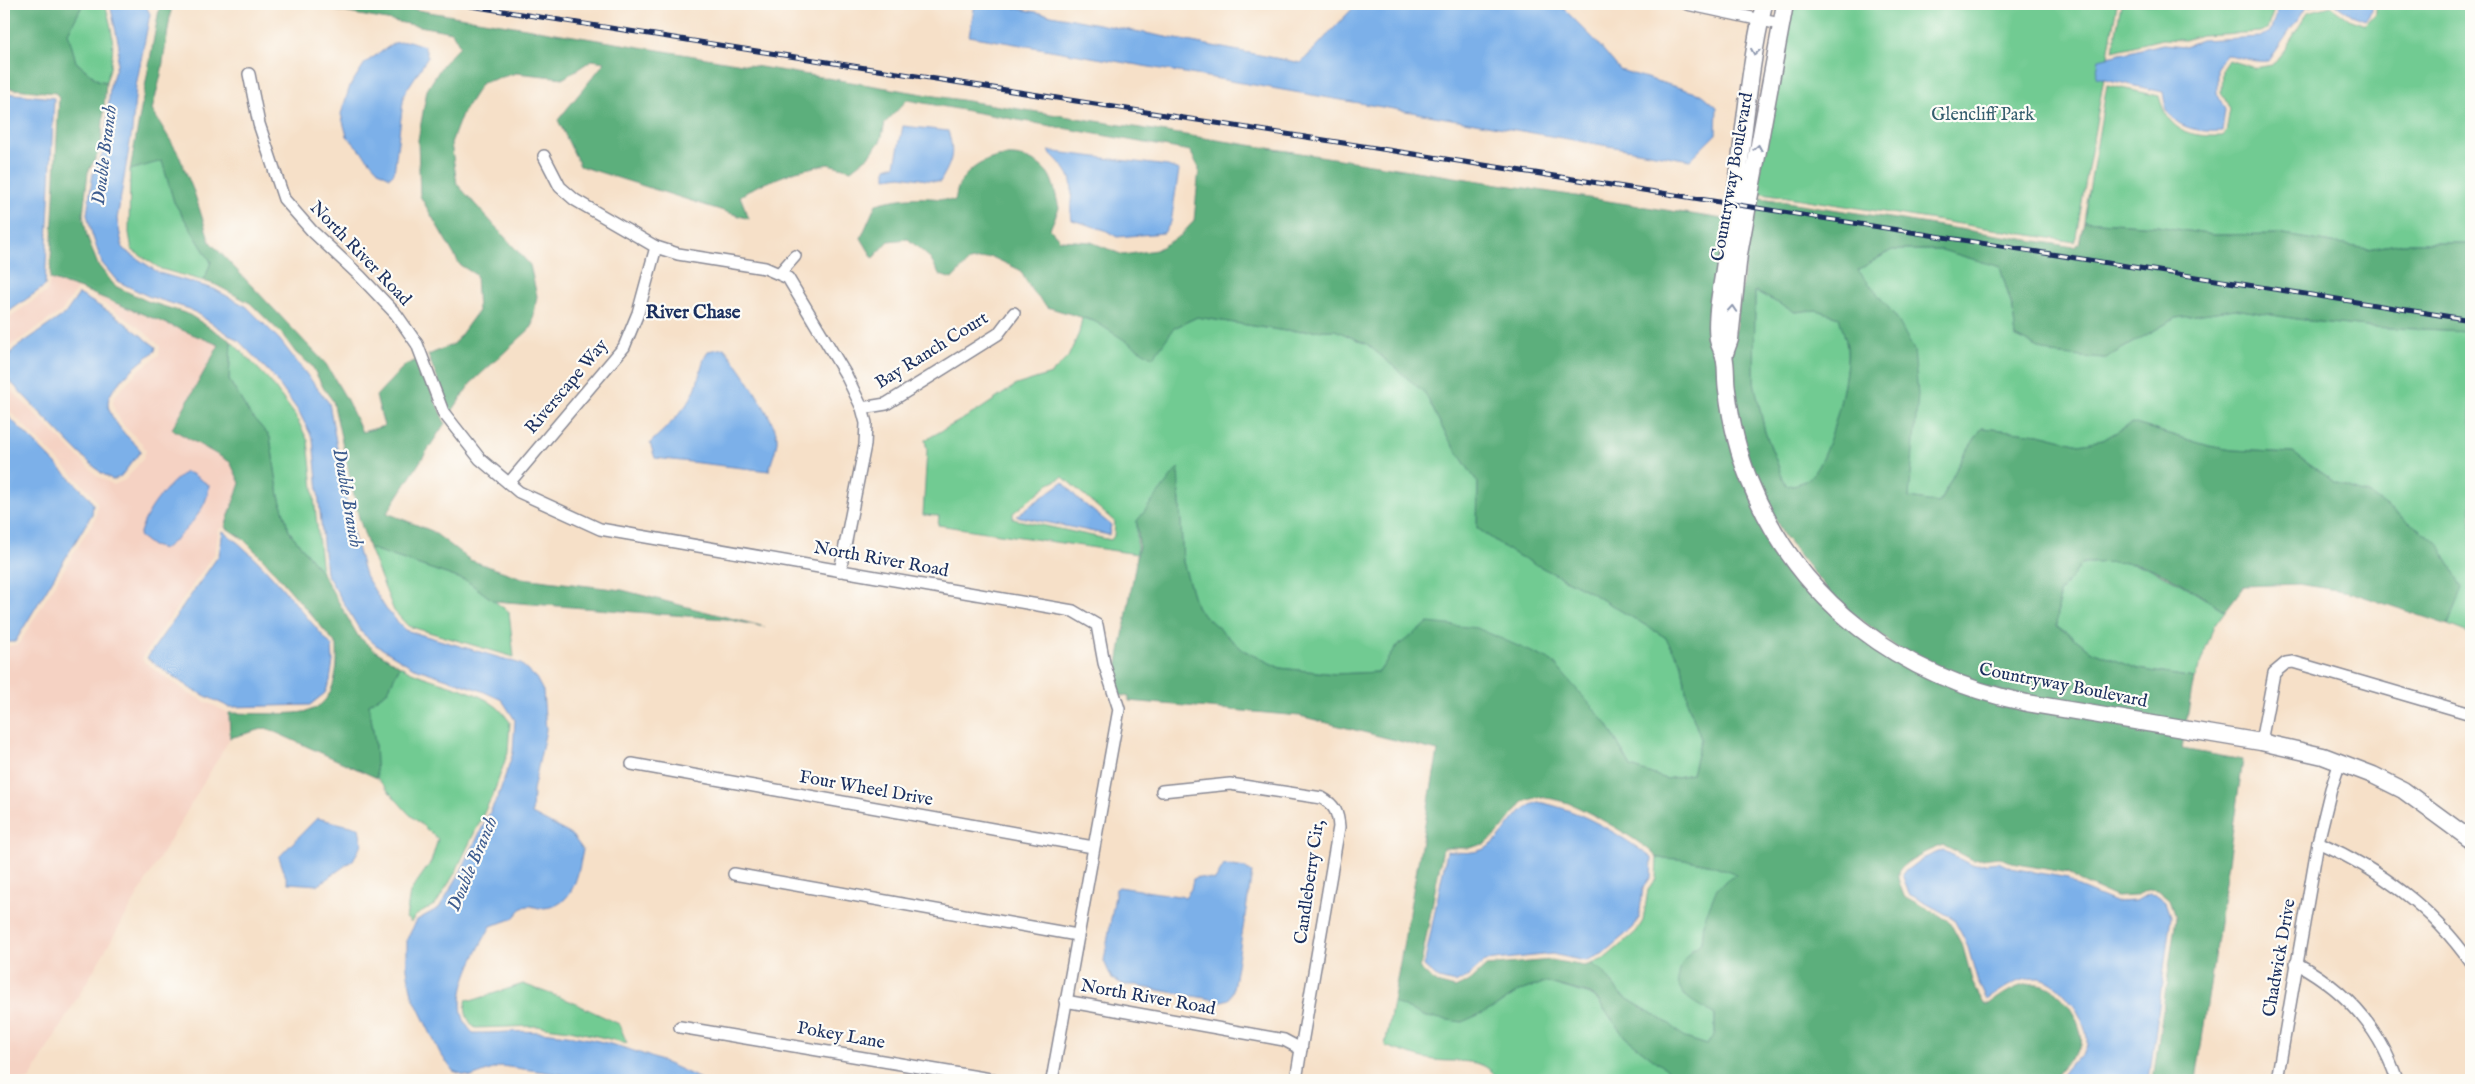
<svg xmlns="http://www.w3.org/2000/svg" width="2475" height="1084" viewBox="0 0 2475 1084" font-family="'IM FELL English',serif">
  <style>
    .built { fill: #f5d2c3 }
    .green { fill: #71cb92; stroke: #467d78; fill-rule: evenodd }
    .forest { fill: #5caf7c; stroke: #3c6f6d; fill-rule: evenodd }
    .water { fill: #7cb0e9; stroke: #4c70a4 }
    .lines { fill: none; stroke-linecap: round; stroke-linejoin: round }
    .street-casing { stroke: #888893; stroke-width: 14 }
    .secondary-casing { stroke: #888893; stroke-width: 19 }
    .street { stroke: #fff; stroke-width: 11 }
    .secondary { stroke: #fff; stroke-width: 16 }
    .rail-casing { stroke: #1b2f5e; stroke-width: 5 }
    .rail { stroke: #fdfcf7; stroke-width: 3; stroke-dasharray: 9; stroke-linecap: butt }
    .oneway { stroke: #8d97ae }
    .labels { text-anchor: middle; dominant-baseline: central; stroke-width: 4.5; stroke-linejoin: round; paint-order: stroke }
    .park-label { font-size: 18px; fill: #355e6e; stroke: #fdfcf7 }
    .street-label { font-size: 18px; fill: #1b2f5e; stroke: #fdfcf7 }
    .water-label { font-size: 19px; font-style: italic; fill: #3d5c8f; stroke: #fdfcf7 }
    .neighbourhood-label { font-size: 19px; font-weight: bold; fill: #1b2f5e; stroke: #fdfcf7 }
  </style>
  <rect width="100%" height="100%" fill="#fdfcf7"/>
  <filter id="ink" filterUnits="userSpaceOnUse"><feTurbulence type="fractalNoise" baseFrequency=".02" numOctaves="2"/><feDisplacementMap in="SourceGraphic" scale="10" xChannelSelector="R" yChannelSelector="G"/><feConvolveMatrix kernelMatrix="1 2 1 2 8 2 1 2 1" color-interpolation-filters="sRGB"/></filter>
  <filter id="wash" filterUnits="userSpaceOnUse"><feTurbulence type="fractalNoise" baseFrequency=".0096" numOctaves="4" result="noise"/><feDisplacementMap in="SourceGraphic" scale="20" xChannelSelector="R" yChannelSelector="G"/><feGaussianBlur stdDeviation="1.12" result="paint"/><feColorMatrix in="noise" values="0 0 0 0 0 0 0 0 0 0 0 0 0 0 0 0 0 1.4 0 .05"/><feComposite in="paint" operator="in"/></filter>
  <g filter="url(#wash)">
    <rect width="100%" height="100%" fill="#f6e0c8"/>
    <!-- built -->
    <g class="built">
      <polygon points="50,279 77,289 62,311 10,346 4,355 4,321 48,291"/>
      <polygon points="92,295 219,345 172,429 230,462 240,483 225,527 219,529 215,553 142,658 144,662 189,694 229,713 230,738 29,1080 4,1080 4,647 19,644 96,517 97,502 91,493 4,405 4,383 97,476 114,485 125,480 143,459 146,451 142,443 124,426 115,411 113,402 115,396 139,370 159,355 160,346 139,327"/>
    </g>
    <!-- green -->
    <g class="green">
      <path d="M83 4H105C114 34 116 52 106 82L98 80 76 62 68 33Z"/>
      <polygon points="1790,4 2117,4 2075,242 1756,192"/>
      <polygon points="2121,4 2276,4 2267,29 2261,32 2201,35 2185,40 2162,39 2113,51"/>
      <path d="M2376 4H2471V243H2403L2368 249 2278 234 2213 235 2157 226 2084 221 2107 85 2159 96C2168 132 2189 137 2223 136L2226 132 2230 109 2221 92 2222 69 2228 60 2255 68 2272 65 2285 49 2308 12 2331 6 2349 19 2365 25 2376 13Z"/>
      <polygon points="162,160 174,202 211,262 204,281 161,269 132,250 129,233 130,170"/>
      <polygon points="1892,250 1942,250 2000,267 2013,310 2016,337 2052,354 2104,359 2176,318 2235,309 2310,321 2367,327 2471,331 2471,634 2448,625 2462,588 2370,495 2334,482 2293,453 2232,450 2209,446 2132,423 2103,440 2079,444 2039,434 1982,428 1962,458 1939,503 1909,498 1912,454 1858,270"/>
      <path d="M1755 291 1795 312 1816 310 1839 317C1842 327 1846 337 1847 347 1850 373 1829 469 1805 481 1799 484 1792 485 1786 486L1765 432 1754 382Z"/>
      <path d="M1197 317 1285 331 1335 330 1367 344 1425 393 1446 435 1478 483 1477 528 1511 552 1588 591 1665 637 1682 664 1688 704 1701 739 1692 774 1667 779 1631 767 1607 724 1396 647 1379 672 1335 674 1280 668 1243 650 1197 609 1183 562 1179 486 1155 499 1137 521V554L938 525 939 516 923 515 927 450 925 440 979 410 1016 385 1051 374 1068 357 1079 333 1082 318 1094 321 1174 328ZM1063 477 1115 522 1114 536 1111 540 1013 519V513L1049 484Z"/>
      <polygon points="231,341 269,380 295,415 308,441 322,573 289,531 279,496 270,437 249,413 229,380"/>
      <polygon points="369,548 467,581 509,612 514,657 408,626 394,611"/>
      <polygon points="2121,562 2147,567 2179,583 2225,611 2214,626 2195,678 2138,669 2092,651 2057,626 2059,593 2083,563"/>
      <path d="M400 666C428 683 472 686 497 707 502 711 506 717 510 722L508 752 494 792 455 873 436 904 415 916 411 922 406 918 410 892 431 862 438 839 408 813 376 777 375 744 369 704 387 692Z"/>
      <path d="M1657 858C1683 858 1713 863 1737 874 1715 888 1705 918 1702 943L1691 950 1684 995 1715 1015V1033L1707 1045 1685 1038 1671 1025 1621 995 1603 971 1591 964 1604 959 1636 932 1643 921 1648 890 1656 879Z"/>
      <path d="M1546 982 1594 996 1625 1037 1669 1071 1660 1080H1498C1486 1056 1457 1063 1435 1060 1418 1058 1401 1051 1385 1046L1393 1002 1426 1017 1492 1009 1517 992Z"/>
      <path d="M523 984 570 1001 619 1024 627 1043 570 1030 537 1026 475 1028C467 1020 463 1011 467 999L474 1000Z"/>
    </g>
    <!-- forest -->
    <g class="forest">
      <path d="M4 4H83L68 33 76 62 97 80 106 82 101 148 88 172 83 214 87 236 98 265 115 286 147 301 188 314 231 341 229 380 249 413 270 437 279 496 289 531 322 573 358 636 374 650 400 666 387 692 369 704 375 744 377 778 266 728 230 738 229 713C246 713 297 716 311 710 336 701 338 667 337 645L265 561 243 539 225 527 240 483 230 462 172 429 219 345 81 289 50 279 59 98 56 93 4 88Z"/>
      <polygon points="160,4 172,4 161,75 152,110 178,153 194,192 210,242 326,364 347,400 362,432 384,426 376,396 405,365 417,360 445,423 387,513 432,531 470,560 522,578 622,590 765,627 725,619 494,601 467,581 369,548 359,518 333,401 324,389 312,366 296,353 282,334 250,303 216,285 204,281 211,262 174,202 162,161 130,170"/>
      <path d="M300 4H381L929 95 1723 219 1726 217 1713 341 1775 544 1916 672 2184 735 2182 749 2243 760 2196 1080H2153L2176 917 2170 900 2158 890 2149 889 2135 896 2116 897 2079 881 2069 873 2012 863 1999 857 1973 860 1944 845C1934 847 1900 863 1898 873 1897 879 1902 890 1904 896L1949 921 1963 947 1973 984 1984 1004H1989C2004 994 2019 982 2038 984 2060 985 2085 1024 2081 1045 2080 1051 2058 1069 2053 1080H1660L1669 1071 1625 1037 1594 995 1546 982 1517 992 1492 1009 1462 1022 1426 1017 1393 1002 1438 751 1300 716 1129 701V697L1120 695 1115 680 1139 545 1137 521 1178 468 1183 562 1197 609 1243 650 1280 668 1335 674 1379 672 1396 647 1428 623 1477 628 1552 661 1607 724 1631 767 1667 779 1692 774 1701 739 1688 704 1682 664 1665 637 1588 591 1511 552 1477 528 1478 483 1446 435 1425 393 1367 344 1335 330 1285 331 1197 317 1174 328 1153 358 1094 321 1047 307 1032 291 1020 270 992 257 969 261 952 279 940 275 929 257 908 239 889 241 873 258 861 238 876 204C905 196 925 196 955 201 956 196 957 188 960 183 977 154 1024 145 1047 172 1054 181 1056 197 1059 208L1050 229 1060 240 1091 242 1123 255 1156 250 1180 236 1194 221 1199 168 1190 151 907 100 885 123 881 140 870 155 851 170 828 164 796 171 757 186 740 196 749 219 580 166 558 120 605 62 592 60 564 78 516 73 482 83 462 114 451 143 457 184 530 265 537 296 532 327 470 384 451 413 428 355 454 344 478 311 476 275 460 265 420 196 418 140 427 90 443 64 460 46 452 32ZM1538 797C1547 798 1556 799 1565 802 1580 806 1651 846 1657 858 1683 858 1713 863 1736 874L1717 888 1704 920 1702 942C1686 954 1667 976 1685 995 1692 1003 1706 1009 1715 1015V1033L1707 1045 1685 1038 1671 1025 1621 995 1603 971 1591 964 1584 966 1551 960 1486 966 1470 981 1455 988 1436 983 1420 969 1443 848H1469L1487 843 1502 829 1523 802Z"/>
      <path d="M1755 197 2074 247 2079 244 2084 221 2157 226 2213 235 2278 234 2368 249 2403 243H2471V331L2367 327 2310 321 2235 309 2176 318 2104 359 2052 354 2016 337 2013 310 2000 267 1942 250H1892L1858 270 1896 317 1914 350 1918 395 1909 498 1939 503 1962 458 1982 428 2039 434 2079 444 2103 440 2132 423 2209 446 2232 450 2293 453 2334 482 2370 495 2439 543 2462 588 2448 625 2350 592 2298 584 2244 586 2225 611C2201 596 2175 577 2148 567 2128 560 2104 563 2083 563L2059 593 2057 626 2092 651 2138 669 2194 678 2186 723 2028 697 1970 683 1897 648 1834 598 1784 536 1755 479 1738 423 1731 359ZM1755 291 1795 312 1816 310 1839 317C1841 327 1846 337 1847 347 1850 373 1829 468 1805 481 1800 484 1792 485 1786 486L1765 432 1754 382Z"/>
    </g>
    <!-- water -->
    <g class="water">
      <path d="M110 4H145L150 14 136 86 132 131 117 219 123 249 159 273 214 289 247 307 279 339 329 403 352 530 365 575 386 609 405 630 521 664 536 678 543 691 546 730 533 790 532 814 572 835 583 850C578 874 574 907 543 908 538 909 532 905 528 906 520 907 518 914 513 918 507 922 497 923 491 926 475 955 444 1005 473 1033 495 1034 517 1030 538 1032 596 1036 650 1053 702 1080H580L560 1074 501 1066 471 1077 453 1071 440 1053 412 995 407 969V939L417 920 439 908 459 875 499 794 513 753 515 720 502 700 480 690 412 667 376 645 361 632 326 573 313 439 299 412 273 376 239 341 190 309 148 296 117 281 102 263 92 234 87 214 93 173 105 149 110 86 117 64 119 46Z"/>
      <polygon points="975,4 1012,4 1015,8 1301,63 1353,8 1355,4 1559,4 1594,39 1620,70 1703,95 1717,107 1716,134 1690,160 969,36"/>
      <path d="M2283 4H2320L2306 7 2269 61C2253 63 2241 56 2226 55L2217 67V93L2225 110 2222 131C2203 132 2179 130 2168 112 2165 106 2164 98 2163 92L2096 77 2099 59 2163 44 2185 46 2201 40 2261 37 2270 32 2278 9Z"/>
      <polygon points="2336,4 2372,4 2372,10 2365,20 2352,15"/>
      <polygon points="409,41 424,46 428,57 404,94 394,173 390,177 380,172 347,136 341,114 350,86 365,63 394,43"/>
      <polygon points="4,93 54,98 45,286 4,315"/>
      <path d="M903 126 948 131C955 154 952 161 940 182L901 176 886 178V168L895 165Z"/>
      <path d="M1048 151 1168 166 1179 170 1171 222 1164 233 1117 237 1105 230 1072 220C1068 204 1075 192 1070 178 1067 169 1055 158 1048 151Z"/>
      <path d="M79 294 116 316 156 347 155 351C143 360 108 387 108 403 108 412 115 421 120 428 126 437 135 442 141 451L121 476 113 480 100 472 77 451 4 375V363L14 349 65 314Z"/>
      <path d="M724 348C736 361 776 421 777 437 778 447 771 461 769 471L655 458 650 443C664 430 686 410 694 392 700 379 700 364 708 351Z"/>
      <polygon points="4,412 88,496 93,504 92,514 15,642 4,642"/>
      <path d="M185 472 192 474 209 485C209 509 182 535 164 549L152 546 139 536C146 510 164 489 185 472Z"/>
      <polygon points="1063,482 1078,499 1111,525 1109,535 1016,516"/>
      <path d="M223 531C266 562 297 608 332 646L333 661 330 681 325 693 310 705 229 707 191 689 147 658 219 555Z"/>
      <path d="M1538 802C1581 810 1617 833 1652 858L1651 877 1643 888 1639 918 1633 928 1602 954 1585 961 1552 954 1485 961 1469 976 1455 983 1439 979 1424 966 1447 851C1509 862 1499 815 1538 802Z"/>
      <polygon points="317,818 359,828 362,844 353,860 318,885 288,883 279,857"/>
      <path d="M1943 850 1972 865 1998 862 2011 868 2068 878 2076 886 2115 902 2136 901 2148 894 2157 895 2166 902 2171 916 2149 1080H2058C2061 1075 2065 1069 2069 1065 2073 1061 2081 1058 2084 1053 2098 1031 2062 980 2039 978 2018 977 2003 989 1987 1000L1978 982 1967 944 1953 918 1909 894 1902 874 1920 860Z"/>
      <polygon points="1224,865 1246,868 1252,873 1233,990 1229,999 1222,1001 1141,987 1138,985 1125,985 1112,979 1104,961 1116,889 1119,887 1185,897 1191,889 1193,879 1198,877 1215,880"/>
    </g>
  </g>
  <g filter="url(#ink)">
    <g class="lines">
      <defs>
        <g id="street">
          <polyline points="1687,4 1780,24"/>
          <polyline points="249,74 259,124 284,199 312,231 360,276 396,314 417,344 443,412 480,459 519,492 600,529 1073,611 1097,625 1104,663 1119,709 1052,1080"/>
          <polyline points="544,156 560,187 575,200 656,247 678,254 765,268 788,278 846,375 862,408 866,423 865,445 840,571"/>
          <polyline points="780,273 795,256"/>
          <polyline points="862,408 886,404 928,378 998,334 1014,313"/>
          <polyline points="509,483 624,347 638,313 656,247"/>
          <polyline points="2261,742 2274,673 2286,663 2293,662 2471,714"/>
          <polyline points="632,764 1093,847"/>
          <path d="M1162 791 1230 784 1322 798C1335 805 1338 813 1339 827L1301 1049"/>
          <path d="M2318 842C2380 870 2432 907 2471 963"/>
          <polyline points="734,874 1077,935"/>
          <path d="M2296 963C2344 989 2380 1028 2397 1080"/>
          <polyline points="1065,1001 1284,1040 1301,1049 1296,1080"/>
          <polyline points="680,1027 996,1080"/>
          <polyline points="2277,1080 2318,842 2331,789 2340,762"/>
        </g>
        <g id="secondary">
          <path d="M1764 4C1751 58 1746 114 1739 169 1734 205 1728 240 1723 276 1720 296 1715 320 1718 340 1719 346 1723 351 1724 356 1727 367 1725 379 1727 390 1731 421 1738 453 1750 482 1799 603 1901 677 2027 703L2261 742 2323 756 2373 775 2403 790 2471 840"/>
          <polyline points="1724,356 1730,339 1739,254 1785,4"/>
        </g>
      </defs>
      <!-- street casing -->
      <use href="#street" class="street-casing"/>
      <!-- secondary casing -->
      <use href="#secondary" class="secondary-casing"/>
      <!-- street -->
      <use href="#street" class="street"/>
      <!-- secondary -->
      <use href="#secondary" class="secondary"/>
      <defs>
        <polyline id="rail" points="458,4 2471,320"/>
      </defs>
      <!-- rail casing -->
      <use href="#rail" class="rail-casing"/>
      <!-- rail -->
      <use href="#rail" class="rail"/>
    </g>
    <!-- one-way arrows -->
    <defs><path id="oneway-chevron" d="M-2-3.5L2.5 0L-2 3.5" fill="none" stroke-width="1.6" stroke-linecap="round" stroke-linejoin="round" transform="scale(1.25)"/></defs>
    <g class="oneway">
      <use href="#oneway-chevron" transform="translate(1755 52) rotate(99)"/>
      <use href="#oneway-chevron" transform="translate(1758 148) rotate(-80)"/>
      <use href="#oneway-chevron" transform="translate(1732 309) rotate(-86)"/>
    </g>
  </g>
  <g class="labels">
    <!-- park labels -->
    <g class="park-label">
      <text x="1983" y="115">Glencliff Park</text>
    </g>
    <!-- street labels -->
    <g class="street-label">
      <text transform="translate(1733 177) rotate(-80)">Countryway Boulevard</text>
      <text transform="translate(360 254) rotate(46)">North River Road</text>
      <text transform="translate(932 351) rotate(-32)">Bay Ranch Court</text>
      <text transform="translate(567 387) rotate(-50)">Riverscape Way</text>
      <text transform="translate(881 560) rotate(10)">North River Road</text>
      <text transform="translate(2063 686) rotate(11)">Countryway Boulevard</text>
      <text transform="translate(866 789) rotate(10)">Four Wheel Drive</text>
      <text transform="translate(1310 882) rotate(-82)">Candleberry Cir,</text>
      <text transform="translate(2280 958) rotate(-80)">Chadwick Drive</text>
      <text transform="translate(1148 998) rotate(10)">North River Road</text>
      <text transform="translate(841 1036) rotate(10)">Pokey Lane</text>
    </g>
    <!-- water labels -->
    <g class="water-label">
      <text transform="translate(105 155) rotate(-83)">Double Branch</text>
      <text transform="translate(347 498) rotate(80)">Double Branch</text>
      <text transform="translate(473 864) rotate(-67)">Double Branch</text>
    </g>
    <!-- neighbourhood labels -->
    <g class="neighbourhood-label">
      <text x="693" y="313">River Chase</text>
    </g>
  </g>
  <!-- margin -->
  <rect width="2475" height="1084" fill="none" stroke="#fdfcf7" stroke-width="20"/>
</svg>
